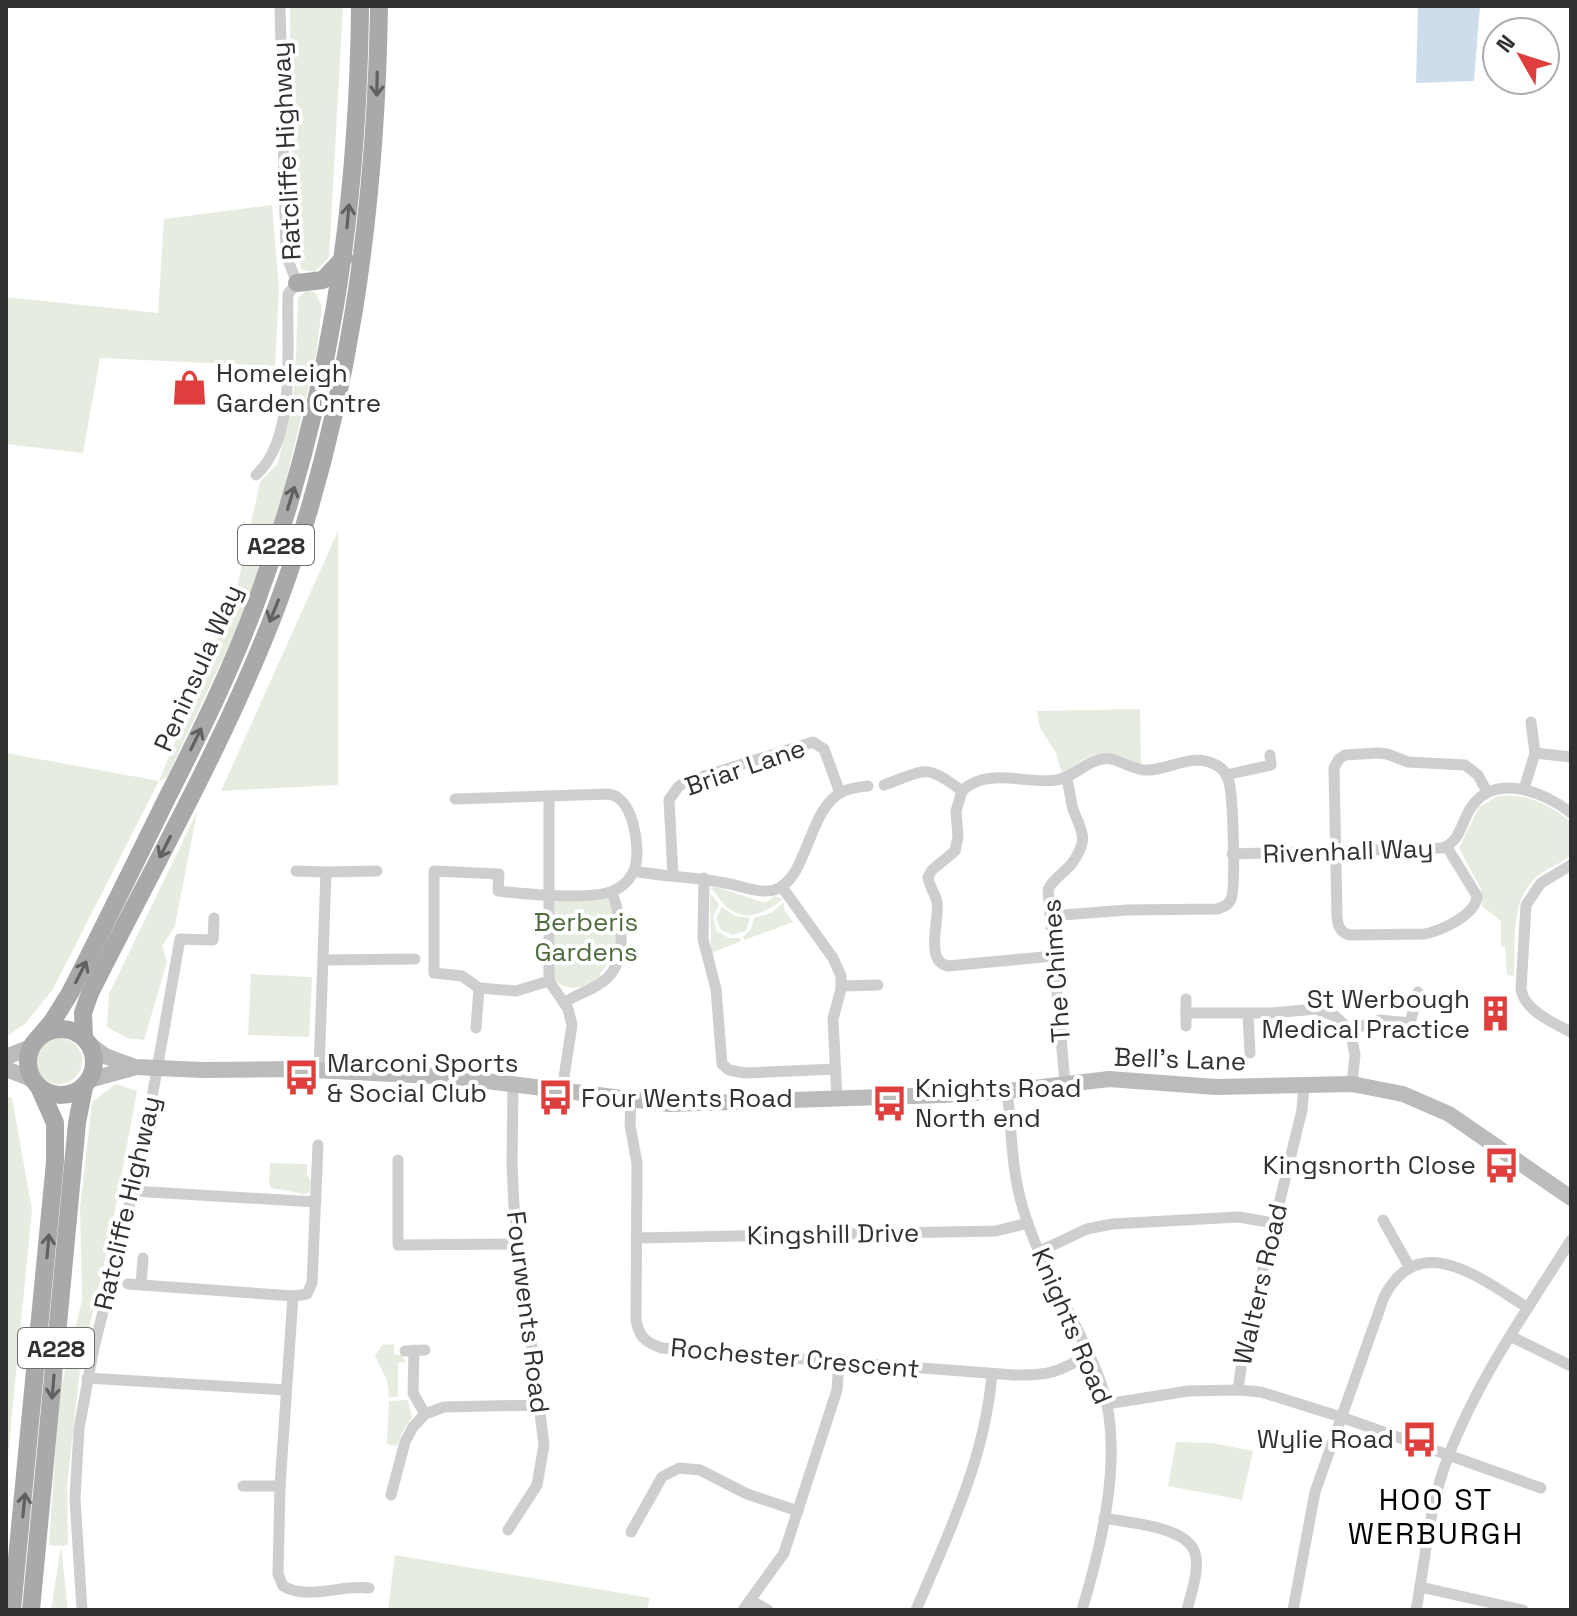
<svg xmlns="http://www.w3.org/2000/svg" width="1577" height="1616" viewBox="0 0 1577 1616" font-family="'Space Grotesk',sans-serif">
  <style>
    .green { fill: #e6ede0 }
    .water { fill: #ceddec }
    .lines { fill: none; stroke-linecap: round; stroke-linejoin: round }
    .street { stroke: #cecece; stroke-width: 11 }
    .secondary { stroke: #bbb; stroke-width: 16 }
    .primary { stroke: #a9a9a9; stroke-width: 18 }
    .oneway { stroke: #616161 }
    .labels { text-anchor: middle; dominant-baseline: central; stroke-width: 8; stroke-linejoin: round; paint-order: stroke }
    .shield { fill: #fff; stroke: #6f6f6f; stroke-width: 2 }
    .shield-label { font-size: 24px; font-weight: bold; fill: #313131 }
    .street-label { font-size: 26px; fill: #313131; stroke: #fff }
    .poi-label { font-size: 26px; fill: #313131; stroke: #fff; text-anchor: start }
    .park-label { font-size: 26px; fill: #506c3f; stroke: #fff }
    .quarter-label { font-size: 30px; letter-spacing: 2px; fill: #000; stroke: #fff }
  </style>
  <rect width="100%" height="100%" fill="#fff"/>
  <!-- green -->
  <g class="green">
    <polygon points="290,6 343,6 329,257 315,272 301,269 293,230"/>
    <polygon points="272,205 279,289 275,366 100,358 83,453 6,444 6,297 158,313 164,219"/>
    <polygon points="307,290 316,293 322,307 316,356 274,531 241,620 167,777 159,781 53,989 26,1023 6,1037 6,753 159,781 236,592 260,482 278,463 295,383 298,298"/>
    <polygon points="338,531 338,785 221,791"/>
    <path d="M1140 709 1141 768C1126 754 1104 748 1085 759 1077 764 1070 770 1062 774L1056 753 1040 728 1037 711Z"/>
    <path d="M1498 796C1527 793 1548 804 1571 822V855C1561 864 1549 867 1539 875 1509 898 1516 943 1514 976L1507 975 1505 946H1501V921L1482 906 1481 889 1459 848 1479 807Z"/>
    <polygon points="197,812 175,926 162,946 167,962 144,1040 127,1038 107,1027 109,994"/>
    <path d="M714 886 762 902H767L774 896 783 899C767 912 747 923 728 908 721 903 718 894 710 888Z"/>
    <polygon points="708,891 719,904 713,917 717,931 729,938 740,938 741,941 714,952 711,957 710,895"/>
    <path d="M607 898C623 915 617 944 611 963L607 964 600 974 601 977C586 988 569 993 554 980L555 902Z"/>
    <polygon points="784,902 784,909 793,922 744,940 743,937 751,929 754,918 771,913"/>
    <polygon points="722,907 735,916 750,918 746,931 733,935 721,930 716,919"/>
    <polygon points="251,974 312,977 309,1037 248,1035"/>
    <circle cx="59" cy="1061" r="23"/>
    <polygon points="116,1084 137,1091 109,1243 81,1362 67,1485 68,1545 61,1546 68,1610 51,1610 61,1546 49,1545 59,1395 82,1300 80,1208 92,1102"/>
    <polygon points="6,1096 12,1098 32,1210 6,1475"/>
    <polygon points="270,1163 307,1164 307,1175 311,1181 310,1192 301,1195 299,1193 271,1188 269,1183"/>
    <polygon points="394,1344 394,1354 402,1355 406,1362 398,1363 398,1397 389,1397 387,1380 375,1356 382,1345"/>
    <polygon points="408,1400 412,1418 403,1431 397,1446 387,1444 389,1401"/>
    <polygon points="1176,1442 1212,1443 1253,1451 1242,1500 1168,1486"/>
    <polygon points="395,1555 650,1598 647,1610 388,1610"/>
  </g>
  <!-- water -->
  <polygon class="water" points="1418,6 1480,6 1474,81 1416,83"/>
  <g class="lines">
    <!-- street -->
    <g class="street">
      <path d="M256 475C298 437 286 346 288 294L297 283 286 255 280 6"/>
      <polyline points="1531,722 1535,753"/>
      <polyline points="1226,775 1271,765 1270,755"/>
      <path d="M884 785C925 771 924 762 962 791 987 766 1028 785 1057 780 1074 777 1085 762 1102 759 1118 756 1131 771 1148 770 1170 769 1194 753 1214 764 1222 767 1227 774 1229 782 1233 796 1236 889 1231 899 1228 906 1223 907 1217 909L1127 910 1050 916"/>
      <polyline points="1524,789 1535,753 1571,757"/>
      <path d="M962 791 956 811 958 837 955 851 932 870 928 877C929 886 935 893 937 902 940 918 924 962 948 966L1054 956"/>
      <polyline points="549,796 549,981 568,1009 572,1025 562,1090"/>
      <path d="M455 799 608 794C633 796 641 847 635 868 632 877 624 886 615 890 594 901 523 894 498 891L499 874 434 871V973L462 976 479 988 516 991 549 981"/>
      <path d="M1447 847 1477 896C1476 915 1442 930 1425 934L1349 935C1340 932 1338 926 1337 917L1334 768 1339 759 1345 755 1378 753 1387 754 1408 762 1465 765 1478 775 1487 792"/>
      <path d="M1232 854 1442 848C1460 842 1461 824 1470 809 1493 771 1545 792 1571 813"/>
      <path d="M1571 865 1541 883 1526 905 1521 989C1524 1010 1553 1023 1571 1032"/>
      <polyline points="296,871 326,872"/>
      <path d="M634 871C669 878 704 876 738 886 750 889 762 893 774 890 809 880 807 807 844 791 851 788 860 787 868 786"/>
      <polyline points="673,875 669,800 678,787 685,782 813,742 824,749 840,793"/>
      <polyline points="704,878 703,939 716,989 722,1064 729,1070 745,1073 836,1069"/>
      <polyline points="782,887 833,958 841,976 841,989 833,1019 837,1099"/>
      <polyline points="324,960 415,959"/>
      <polyline points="841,986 878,985"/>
      <path d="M564 1003C575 995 587 992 598 985 631 966 622 920 612 892"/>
      <polyline points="1186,1013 1272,1013 1316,1009 1335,1016 1350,1030 1380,1020 1410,1023 1418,992"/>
      <polyline points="1248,1014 1250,1053"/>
      <polyline points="1186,1026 1186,999"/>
      <polyline points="476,1028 479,988"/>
      <polyline points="1350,1030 1355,1055 1352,1084"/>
      <polyline points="319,1070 326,872 377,871"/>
      <path d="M1065 1083 1048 890C1053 878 1065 873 1073 862 1090 837 1081 832 1073 809 1070 799 1070 788 1066 778"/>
      <path d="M1007 1091C1012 1129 1011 1168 1022 1205 1039 1267 1079 1322 1101 1383 1125 1450 1102 1544 1082 1610"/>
      <path d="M631 1099 630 1125 637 1163 636 1319C638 1336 646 1343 662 1348L1014 1375C1048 1376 1060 1372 1089 1354"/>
      <path d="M318 1145 312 1283 307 1294 293 1296 280 1486 278 1574 283 1586C309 1601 341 1584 369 1588"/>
      <polyline points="398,1160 398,1245 519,1244"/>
      <polyline points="133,1191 316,1202"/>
      <polyline points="1383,1220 1410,1268"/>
      <polyline points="637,1238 996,1231 1028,1223"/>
      <polyline points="1040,1251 1087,1229 1112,1224 1238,1217 1274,1223"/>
      <polyline points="128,1284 293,1296"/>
      <polyline points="141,1285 143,1258"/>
      <polyline points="1510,1336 1571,1366"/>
      <polyline points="414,1350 413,1393 425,1414"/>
      <polyline points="405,1351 425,1350"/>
      <polyline points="87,1378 286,1390"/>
      <polyline points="1238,1390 1244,1347 1302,1110 1304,1084"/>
      <polyline points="1107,1404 1188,1391 1238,1390 1261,1392 1341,1417 1541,1488"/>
      <polyline points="243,1486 280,1486"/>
      <polyline points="391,1495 405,1442 413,1427 425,1414 444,1407 539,1405"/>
      <path d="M1104 1518C1128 1523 1187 1526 1195 1553 1200 1570 1191 1593 1187 1610"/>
      <polyline points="508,1530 537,1485 544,1445 514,1206 512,1164 513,1084"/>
      <polyline points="631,1532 662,1477 679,1468 700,1470 747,1494 798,1511"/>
      <polyline points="1420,1587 1523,1610"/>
      <polyline points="750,1600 768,1610"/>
      <polyline points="82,1610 75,1498 79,1429 93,1352 142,1154 180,939 213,940 214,918"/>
      <polyline points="743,1610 784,1553 837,1390 839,1361"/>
      <path d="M916 1610C949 1533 985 1458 992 1374"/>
      <path d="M1293 1610 1315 1492 1384 1297C1420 1227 1484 1281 1528 1308"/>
      <path d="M1416 1610C1425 1563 1428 1517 1443 1471 1472 1387 1524 1315 1571 1240"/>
    </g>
    <!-- secondary -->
    <g class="secondary">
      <polyline points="89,1044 105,1056 135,1067 203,1070 292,1069 455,1077 669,1104 943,1095 1007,1091 1109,1079 1216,1087 1352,1084 1403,1094 1449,1114 1571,1198"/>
      <polyline points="6,1057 31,1047"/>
      <polyline points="6,1069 32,1079"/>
      <polyline points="89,1080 133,1068"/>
    </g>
    <!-- primary -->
    <g class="primary">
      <polyline points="297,283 323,280 344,258"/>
      <circle cx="61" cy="1062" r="33"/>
      <path d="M39 1037 52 1022 70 993C103 929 135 863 167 798 200 733 232 668 257 600 329 404 358 214 360 6"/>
      <path d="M84 1037 83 1013 90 993C154 865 226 740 277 606 349 413 376 211 379 6"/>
      <polyline points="12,1610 55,1162 55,1123 40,1089"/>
      <polyline points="31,1610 77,1123 84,1087"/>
    </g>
  </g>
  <!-- one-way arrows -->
  <defs><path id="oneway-shaft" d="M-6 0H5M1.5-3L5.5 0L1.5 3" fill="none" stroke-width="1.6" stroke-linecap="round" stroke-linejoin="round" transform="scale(2)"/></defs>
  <g class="oneway">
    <use href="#oneway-shaft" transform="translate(377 84) rotate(91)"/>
    <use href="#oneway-shaft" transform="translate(348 216) rotate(-85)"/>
    <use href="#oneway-shaft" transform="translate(291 498) rotate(-73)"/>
    <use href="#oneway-shaft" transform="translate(274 611) rotate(112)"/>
    <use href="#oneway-shaft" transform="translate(196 739) rotate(-64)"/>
    <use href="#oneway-shaft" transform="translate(165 847) rotate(117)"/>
    <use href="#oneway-shaft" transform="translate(81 972) rotate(-63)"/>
    <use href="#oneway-shaft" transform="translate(48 1246) rotate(-85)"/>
    <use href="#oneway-shaft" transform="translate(53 1387) rotate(95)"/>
    <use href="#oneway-shaft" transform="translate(24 1505) rotate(-84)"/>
  </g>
  <!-- icons -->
  <defs>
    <symbol id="shop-bare" viewBox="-9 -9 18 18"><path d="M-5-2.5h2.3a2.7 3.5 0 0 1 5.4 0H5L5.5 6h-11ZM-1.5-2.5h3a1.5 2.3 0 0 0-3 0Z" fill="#df3f3c" stroke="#fff" stroke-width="2.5" paint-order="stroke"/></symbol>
    <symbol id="building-bare" viewBox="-9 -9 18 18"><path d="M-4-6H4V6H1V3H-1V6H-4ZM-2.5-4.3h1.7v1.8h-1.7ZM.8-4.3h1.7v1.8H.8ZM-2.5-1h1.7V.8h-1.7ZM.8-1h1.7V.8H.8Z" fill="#df3f3c" stroke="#fff" stroke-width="2.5" paint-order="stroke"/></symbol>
    <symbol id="bus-bare" viewBox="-9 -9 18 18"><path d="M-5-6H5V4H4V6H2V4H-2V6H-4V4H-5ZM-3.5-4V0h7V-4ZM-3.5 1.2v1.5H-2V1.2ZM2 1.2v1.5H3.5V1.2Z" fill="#df3f3c" stroke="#fff" stroke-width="2.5" paint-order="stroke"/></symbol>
  </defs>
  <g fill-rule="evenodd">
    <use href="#shop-bare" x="164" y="362" width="51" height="51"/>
    <use href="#building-bare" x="1470" y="988" width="51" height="51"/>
    <use href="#bus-bare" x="276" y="1052" width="51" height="51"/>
    <use href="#bus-bare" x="530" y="1072" width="51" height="51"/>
    <use href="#bus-bare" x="864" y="1078" width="51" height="51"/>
    <use href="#bus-bare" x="1476" y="1140" width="51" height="51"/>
    <use href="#bus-bare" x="1394" y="1414" width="51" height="51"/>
  </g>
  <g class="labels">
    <!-- shield labels -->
    <g class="shield">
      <rect x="238" y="525" width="76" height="40" rx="6"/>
      <rect x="18" y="1328" width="76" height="40" rx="6"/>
    </g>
    <g class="shield-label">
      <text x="276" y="545">A228</text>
      <text x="56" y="1348">A228</text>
    </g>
    <!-- street labels -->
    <g class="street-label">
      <text transform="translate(286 151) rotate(-93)">Ratcliffe Highway</text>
      <text transform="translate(198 668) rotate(-66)">Peninsula Way</text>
      <text transform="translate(745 767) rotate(-19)">Briar Lane</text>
      <text transform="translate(1348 851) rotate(-2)">Rivenhall Way</text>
      <text transform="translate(1056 971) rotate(-94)">The Chimes</text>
      <text transform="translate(1180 1059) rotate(2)">Bell's Lane</text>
      <text transform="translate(127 1203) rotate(-77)">Ratcliffe Highway</text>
      <text transform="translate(833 1234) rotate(-1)">Kingshill Drive</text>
      <text transform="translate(1260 1284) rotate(-77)">Walters Road</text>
      <text transform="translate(528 1312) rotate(83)">Fourwents Road</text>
      <text transform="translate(1072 1326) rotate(67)">Knights Road</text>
      <text transform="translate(795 1358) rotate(5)">Rochester Crescent</text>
    </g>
    <!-- poi labels -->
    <g class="poi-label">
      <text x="216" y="373">Homeleigh<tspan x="216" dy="30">Garden Cntre</tspan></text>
      <text x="1470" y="999" text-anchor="end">St Werbough<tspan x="1470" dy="30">Medical Practice</tspan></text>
      <text x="327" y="1063">Marconi Sports<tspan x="327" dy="30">&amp; Social Club</tspan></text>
      <text x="915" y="1088">Knights Road<tspan x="915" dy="30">North end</tspan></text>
      <text x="581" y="1098">Four Wents Road</text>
      <text x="1476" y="1165" text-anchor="end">Kingsnorth Close</text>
      <text x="1394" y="1439" text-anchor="end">Wylie Road</text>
    </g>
    <!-- park labels -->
    <g class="park-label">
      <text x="586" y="922">Berberis<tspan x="586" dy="30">Gardens</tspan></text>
    </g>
    <!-- quarter labels -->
    <g class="quarter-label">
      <text x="1436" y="1499">HOO ST<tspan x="1436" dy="34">WERBURGH</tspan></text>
    </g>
  </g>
  <!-- border -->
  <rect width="1577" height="1616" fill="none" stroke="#313131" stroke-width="16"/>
  <!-- north arrow -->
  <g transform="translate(1521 56) rotate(309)"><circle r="38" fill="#ffffff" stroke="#adadad" stroke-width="2"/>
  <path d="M0-6L14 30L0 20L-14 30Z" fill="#df3f3c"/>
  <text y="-12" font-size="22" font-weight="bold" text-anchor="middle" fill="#313131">N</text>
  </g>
</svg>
